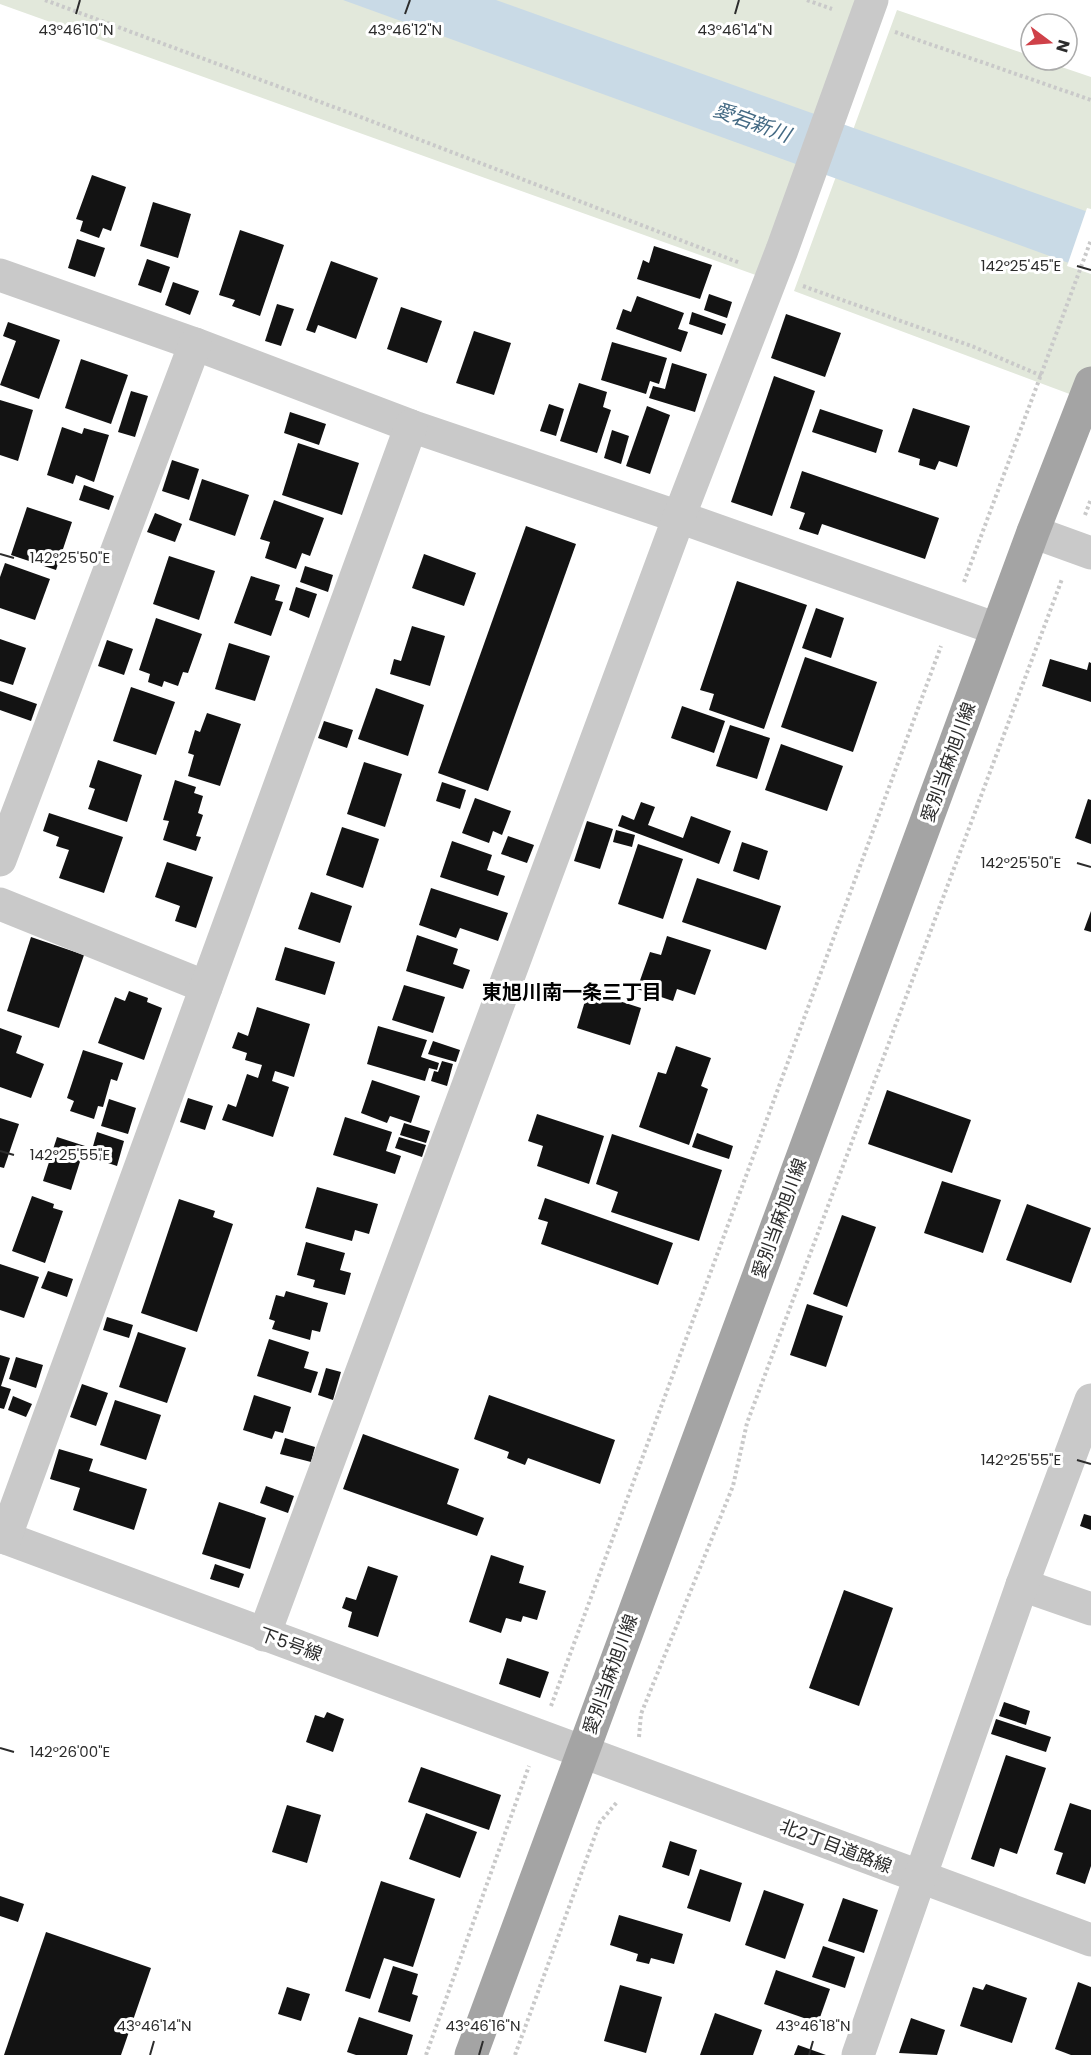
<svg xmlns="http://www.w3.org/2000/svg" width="1091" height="2055" viewBox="0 0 1091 2055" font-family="Poppins,'Noto Sans JP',sans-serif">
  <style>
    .green { fill: #e2e8db }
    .water { fill: #c9dae6 }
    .pier { fill: #fff }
    .building { fill: #131313 }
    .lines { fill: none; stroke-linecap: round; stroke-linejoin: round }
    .path { stroke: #c9c9c9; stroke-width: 4; stroke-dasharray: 3 3; stroke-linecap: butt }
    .minor { stroke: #c9c9c9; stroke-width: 33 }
    .major { stroke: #a4a4a4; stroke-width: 33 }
    .ticks { fill: none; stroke: #2c2c2c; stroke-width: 2 }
    .labels { text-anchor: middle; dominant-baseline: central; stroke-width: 6; stroke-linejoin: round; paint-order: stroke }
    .street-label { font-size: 18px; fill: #2c2c2c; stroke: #fff }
    .water-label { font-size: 20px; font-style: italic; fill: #446a84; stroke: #fff }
    .neighbourhood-label { font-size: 20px; font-weight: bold; fill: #000; stroke: #fff }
    .ticks-label { font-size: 15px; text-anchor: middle; fill: #2c2c2c; stroke: #fff; stroke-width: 6; stroke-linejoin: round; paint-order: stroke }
  </style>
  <rect width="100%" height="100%" fill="#fff"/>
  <!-- green -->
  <g class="green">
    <polygon points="0,0 861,0 764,278 0,4"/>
    <polygon points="897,10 1031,56 1031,60 1041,60 1091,77 1091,402 794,291"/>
  </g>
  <!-- water -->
  <polygon class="water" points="343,0 496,0 1091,213 1091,271"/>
  <!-- pier -->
  <polygon class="pier" points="1087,208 1091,209 1091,274 1067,266"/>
  <!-- building -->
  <g class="building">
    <polygon points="92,175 126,187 111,231 103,228 99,238 80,231 83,221 76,219"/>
    <polygon points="153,202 191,214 178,258 140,246"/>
    <polygon points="240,230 284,245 260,316 232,306 235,300 219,295"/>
    <polygon points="77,239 105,248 95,277 68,268"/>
    <polygon points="654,246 712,265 700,299 637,279 643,260 649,263"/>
    <polygon points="147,259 170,267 161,293 138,285"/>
    <polygon points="331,261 378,278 356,339 318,325 315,333 306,330"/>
    <polygon points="173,282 199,291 190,315 165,305"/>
    <polygon points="709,294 732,302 727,318 704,310"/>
    <polygon points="637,296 684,313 678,329 688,332 681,352 616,329 623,309 631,312"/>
    <polygon points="277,304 294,309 281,346 265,341"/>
    <polygon points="401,307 442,321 427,363 387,349"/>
    <polygon points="692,312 726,324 722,335 689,324"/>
    <polygon points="786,314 841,333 825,377 771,358"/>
    <polygon points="8,322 60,340 39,399 0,385 16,341 3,336"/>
    <polygon points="474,331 511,343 494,395 456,383"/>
    <polygon points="612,342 667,358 659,384 650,381 646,394 601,380"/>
    <polygon points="81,359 128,375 111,424 65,408"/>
    <polygon points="672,363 707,374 695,412 649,398 653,386 665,389"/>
    <polygon points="774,376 815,391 772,516 731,502"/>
    <polygon points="579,383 607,392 603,407 611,410 597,453 560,441"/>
    <polygon points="131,391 148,396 135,437 118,432"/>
    <polygon points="0,400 33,410 18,461 0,455"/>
    <polygon points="549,404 564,409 556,436 540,431"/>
    <polygon points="647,406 670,415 650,474 626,466"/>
    <polygon points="913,408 970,426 957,467 939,461 935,470 919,465 920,459 898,452"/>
    <polygon points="820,409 883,430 876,453 812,432"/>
    <polygon points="290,412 326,424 319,445 284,433"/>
    <polygon points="62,427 82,434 84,428 109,435 94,482 76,475 73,484 47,475"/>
    <polygon points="612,430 629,436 621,464 604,458"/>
    <polygon points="298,443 359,463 342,515 282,495"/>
    <polygon points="172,460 199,469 189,500 162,491"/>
    <polygon points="802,471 939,518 925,559 822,524 818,535 799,529 805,513 790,508"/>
    <polygon points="202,479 249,495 235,536 189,520"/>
    <polygon points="84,485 114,496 109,510 79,500"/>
    <polygon points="274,500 324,518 310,556 302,553 296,569 265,558 270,542 260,539"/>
    <polygon points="27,507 72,522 56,570 11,555"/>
    <polygon points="155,513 182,524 175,542 147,532"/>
    <polygon points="526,526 576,544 488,791 438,773"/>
    <polygon points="424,554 476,573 464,606 412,588"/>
    <polygon points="169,556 215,571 199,620 153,604"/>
    <polygon points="5,563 50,579 35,620 0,608 0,577"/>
    <polygon points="305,566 333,575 328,592 300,582"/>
    <polygon points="251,576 280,585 275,600 283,602 271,636 234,623"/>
    <polygon points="737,581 807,605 764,729 709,710 714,694 700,690"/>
    <polygon points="296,587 317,594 309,618 289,610"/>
    <polygon points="816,608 844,618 831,658 802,648"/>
    <polygon points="156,618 202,634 188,673 183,672 178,686 164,681 162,687 148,682 150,674 139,670"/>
    <polygon points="412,626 445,636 430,686 390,674 394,659 401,661"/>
    <polygon points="0,639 26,648 13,685 0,681"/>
    <polygon points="107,640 133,649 124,675 98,666"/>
    <polygon points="229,643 270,656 255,701 215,689"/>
    <polygon points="805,657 877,682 853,752 781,727"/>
    <polygon points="1050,659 1087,670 1089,662 1091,663 1091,702 1042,686"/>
    <polygon points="131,687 175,702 156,755 113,741"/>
    <polygon points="376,688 424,705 408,756 358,739"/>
    <polygon points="0,691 37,704 31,721 0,710"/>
    <polygon points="682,706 725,721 714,753 671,738"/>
    <polygon points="207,713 241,724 220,786 188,776 194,755 188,753 195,730 200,732"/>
    <polygon points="324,721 353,730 347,748 318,738"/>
    <polygon points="730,725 770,738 757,779 716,766"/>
    <polygon points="781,744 843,766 827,811 765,790"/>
    <polygon points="98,760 142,775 127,822 88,809 95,789 89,787"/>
    <polygon points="364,762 402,774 385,827 347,814"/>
    <polygon points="175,780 196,787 194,793 203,796 198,813 203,815 196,836 201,837 196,851 163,840 169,821 163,820"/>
    <polygon points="442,782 466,790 460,809 436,801"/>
    <polygon points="475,798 511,811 502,835 493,831 489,843 462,833"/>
    <polygon points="1088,799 1091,800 1091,844 1075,838"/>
    <polygon points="641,802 655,807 648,825 683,838 691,816 731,831 719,864 618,826 622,815 634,820"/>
    <polygon points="49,813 123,837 104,893 59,878 69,850 56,846 59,837 43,831"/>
    <polygon points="587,821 613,829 600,869 574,861"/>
    <polygon points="342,827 379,839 363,888 326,875"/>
    <polygon points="616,830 635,835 632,847 613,842"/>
    <polygon points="508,836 534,845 527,863 501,854"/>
    <polygon points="452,841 492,855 487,870 505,876 498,896 440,877"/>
    <polygon points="742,842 768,851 759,880 733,871"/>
    <polygon points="638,844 683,859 663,919 618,904"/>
    <polygon points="167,862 213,877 196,928 175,921 180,906 155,897"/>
    <polygon points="697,878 781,906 766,950 682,922"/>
    <polygon points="431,888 508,913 498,941 460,928 456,938 419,925"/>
    <polygon points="311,892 352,906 340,943 298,929"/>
    <polygon points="1091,911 1091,932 1084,930"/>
    <polygon points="417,935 458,949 453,964 470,970 463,989 406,971"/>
    <polygon points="667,936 711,950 695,995 677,989 673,1001 637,989 650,952 661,955"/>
    <polygon points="31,937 84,955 59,1028 7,1011"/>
    <polygon points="285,947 335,962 325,995 275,980"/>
    <polygon points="404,985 445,997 433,1033 392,1020"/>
    <polygon points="129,991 148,998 147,1002 162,1008 144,1060 98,1043 115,997 125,1001"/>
    <polygon points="588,991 641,1008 630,1045 577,1028"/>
    <polygon points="257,1007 310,1024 294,1077 275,1071 272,1081 289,1087 273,1137 222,1120 228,1104 236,1107 247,1074 258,1078 262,1065 245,1060 247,1053 232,1048 238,1032 248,1036"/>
    <polygon points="378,1026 427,1040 421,1057 439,1063 437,1070 429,1068 425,1081 367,1064"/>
    <polygon points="0,1028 22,1036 16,1053 44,1064 31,1098 0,1087"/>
    <polygon points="433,1041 460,1050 456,1062 428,1054"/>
    <polygon points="676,1046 711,1058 701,1086 708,1089 689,1145 639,1127 658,1072 666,1074"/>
    <polygon points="83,1050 123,1063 117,1081 111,1079 103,1107 98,1106 94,1119 70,1111 74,1101 67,1098"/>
    <polygon points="442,1061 453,1064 447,1086 431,1081 434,1071 438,1072"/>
    <polygon points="372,1080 420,1096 411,1123 390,1116 387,1123 361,1113"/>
    <polygon points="887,1090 971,1120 952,1173 868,1144"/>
    <polygon points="188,1098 213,1106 205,1130 180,1122"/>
    <polygon points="109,1099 136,1108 128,1134 101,1126"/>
    <polygon points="537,1114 604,1136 589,1184 537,1166 543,1146 528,1141"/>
    <polygon points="345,1117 392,1132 386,1151 401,1156 395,1174 333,1155"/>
    <polygon points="0,1118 19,1124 4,1168 0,1167"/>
    <polygon points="404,1123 430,1131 426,1143 400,1135"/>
    <polygon points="97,1132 124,1141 117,1166 90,1157"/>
    <polygon points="697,1133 733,1146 729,1159 692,1147"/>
    <polygon points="612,1134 722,1170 699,1241 611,1212 618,1192 596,1184"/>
    <polygon points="57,1137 85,1146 71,1190 43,1181"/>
    <polygon points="399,1137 426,1145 422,1157 395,1148"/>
    <polygon points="942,1181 1001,1200 983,1253 924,1233"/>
    <polygon points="317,1187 378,1204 369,1234 355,1230 352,1241 305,1228"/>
    <polygon points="32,1196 54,1204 53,1208 63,1211 45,1263 12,1251"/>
    <polygon points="545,1198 673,1243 658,1285 541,1244 548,1222 538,1219"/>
    <polygon points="179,1199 215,1211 213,1217 233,1224 197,1332 141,1313"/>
    <polygon points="1027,1204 1091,1228 1071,1283 1006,1260"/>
    <polygon points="842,1215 876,1227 847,1307 813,1294"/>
    <polygon points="306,1242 345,1253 340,1270 351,1273 345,1295 313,1287 315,1280 297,1275"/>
    <polygon points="0,1264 39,1277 24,1318 0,1310"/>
    <polygon points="48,1271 73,1279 67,1297 41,1288"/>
    <polygon points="286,1291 328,1303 320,1332 312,1330 310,1340 272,1329 275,1321 269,1319 276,1295 284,1297"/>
    <polygon points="807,1304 843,1316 826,1367 790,1355"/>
    <polygon points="107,1317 133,1325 129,1338 103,1330"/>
    <polygon points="138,1332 186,1348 167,1403 119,1387"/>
    <polygon points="269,1339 309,1352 304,1368 318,1372 311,1393 257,1376"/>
    <polygon points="0,1355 10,1358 1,1386 11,1389 4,1409 0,1408"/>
    <polygon points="16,1357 43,1365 36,1388 9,1379"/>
    <polygon points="326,1368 341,1372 333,1400 318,1395"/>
    <polygon points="82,1384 108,1393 96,1426 70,1417"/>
    <polygon points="254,1395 291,1407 283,1433 275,1431 272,1439 243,1430"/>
    <polygon points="489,1395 615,1440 600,1484 528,1458 525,1465 507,1458 509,1452 474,1439"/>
    <polygon points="13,1396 32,1404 26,1417 8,1410"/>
    <polygon points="115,1400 161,1415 146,1460 100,1445"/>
    <polygon points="363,1434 459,1469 447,1504 484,1518 477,1536 343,1489"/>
    <polygon points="285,1438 315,1447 311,1462 280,1454"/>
    <polygon points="59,1449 93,1459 89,1471 147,1489 134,1530 73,1510 80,1488 50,1479"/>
    <polygon points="266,1486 294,1496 288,1513 260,1503"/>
    <polygon points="219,1502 266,1518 250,1569 202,1554"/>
    <polygon points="1084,1514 1091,1516 1091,1530 1080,1526"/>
    <polygon points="491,1555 524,1566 519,1583 546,1591 537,1620 523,1616 521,1622 506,1618 501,1633 469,1622"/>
    <polygon points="215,1564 244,1574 239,1588 210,1579"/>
    <polygon points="368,1566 398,1576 378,1637 348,1627 352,1612 342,1608 346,1597 356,1600"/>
    <polygon points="844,1590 893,1608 859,1706 809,1688"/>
    <polygon points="507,1658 549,1672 540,1698 499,1684"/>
    <polygon points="1004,1702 1030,1711 1026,1725 999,1716"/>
    <polygon points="327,1712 344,1719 333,1752 306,1742 315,1715 324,1718"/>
    <polygon points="996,1719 1051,1737 1046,1752 991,1734"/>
    <polygon points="1006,1755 1046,1768 1017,1854 1000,1848 994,1867 971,1859"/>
    <polygon points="421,1767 501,1795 489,1830 408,1802"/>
    <polygon points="1070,1803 1091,1810 1091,1866 1085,1884 1056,1874 1063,1853 1054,1850"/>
    <polygon points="287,1805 321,1815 307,1863 272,1852"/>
    <polygon points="426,1813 477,1832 460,1878 409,1859"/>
    <polygon points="670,1841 697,1850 689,1876 662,1867"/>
    <polygon points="700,1869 742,1883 730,1922 687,1908"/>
    <polygon points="381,1881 435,1899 413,1967 384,1958 370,1999 345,1991"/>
    <polygon points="764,1890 804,1904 785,1959 745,1945"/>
    <polygon points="0,1896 24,1904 18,1922 0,1916"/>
    <polygon points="843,1898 878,1910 864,1953 828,1941"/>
    <polygon points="619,1915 683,1934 674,1964 651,1958 649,1964 636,1961 638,1954 610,1945"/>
    <polygon points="46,1932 151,1968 121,2055 4,2055"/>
    <polygon points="823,1946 855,1957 845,1988 812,1977"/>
    <polygon points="393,1966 418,1974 412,1994 418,1996 410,2022 378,2012"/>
    <polygon points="776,1970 830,1989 818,2023 764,2004"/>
    <polygon points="1078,1982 1091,1987 1091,2055 1071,2055 1055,2049"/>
    <polygon points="986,1984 1027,1998 1012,2043 960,2026 973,1987 983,1990"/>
    <polygon points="620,1985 662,1997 646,2053 604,2041"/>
    <polygon points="287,1987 310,1994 301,2021 278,2014"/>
    <polygon points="715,2013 762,2030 753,2055 700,2055"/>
    <polygon points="359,2017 413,2035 407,2055 356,2055 347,2052"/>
    <polygon points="911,2018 945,2030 937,2055 899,2053"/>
    <polygon points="798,2045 826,2055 794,2055"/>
  </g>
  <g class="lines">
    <!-- path -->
    <g class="path">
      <polyline points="45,0 358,116 740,263"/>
      <polyline points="807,0 832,9"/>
      <polyline points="895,32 1091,100"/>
      <polyline points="803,286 974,347 1042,376"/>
      <polyline points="1085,515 1091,499"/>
      <polyline points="964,582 1091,240"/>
      <polyline points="551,1706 941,646"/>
      <polyline points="639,1737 641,1714 733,1486 747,1423 1062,579"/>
      <polyline points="426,2055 529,1766"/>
      <polyline points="515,2055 600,1822 618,1801"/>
    </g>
    <!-- minor -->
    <g class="minor">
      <polyline points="0,275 195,344 411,426 679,517 997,629"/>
      <polyline points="1033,532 1091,553"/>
      <polyline points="0,860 195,344"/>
      <polyline points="0,904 206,987"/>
      <polyline points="0,1536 1091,1940"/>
      <polyline points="5,1538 411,426"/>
      <polyline points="1022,1585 1091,1609"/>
      <polyline points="264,1635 679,517 782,250 872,0"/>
      <polyline points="858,2055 1022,1585 1091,1400"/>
    </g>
    <!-- major -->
    <polyline class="major" points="471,2055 1033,532 1091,383"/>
  </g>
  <!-- ticks -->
  <path class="ticks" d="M76 14 80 0M405 14 410 0M735 14 739 0M1077 266 1091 270M0 554 14 558M1077 863 1091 867M0 1151 14 1155M1077 1460 1091 1464M0 1748 14 1752M150 2055 154 2041M479 2055 483 2041M809 2055 813 2041"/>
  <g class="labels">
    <!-- street labels -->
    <g class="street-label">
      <text transform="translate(948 762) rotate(-70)">愛別当麻旭川線</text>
      <text transform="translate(779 1218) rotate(-70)">愛別当麻旭川線</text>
      <text transform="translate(291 1644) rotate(20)">下5号線</text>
      <text transform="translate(610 1674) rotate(-70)">愛別当麻旭川線</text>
      <text transform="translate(836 1846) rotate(21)">北2丁目道路線</text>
    </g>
    <!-- water labels -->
    <g class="water-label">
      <text transform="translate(752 122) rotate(20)">愛宕新川</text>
    </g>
    <!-- neighbourhood labels -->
    <g class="neighbourhood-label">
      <text x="572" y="992">東旭川南一条三丁目</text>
    </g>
  </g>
  <g class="ticks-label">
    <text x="76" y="35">43°46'10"N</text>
    <text x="405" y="35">43°46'12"N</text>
    <text x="735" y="35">43°46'14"N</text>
    <text x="1021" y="271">142°25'45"E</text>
    <text x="70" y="563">142°25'50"E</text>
    <text x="1021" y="868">142°25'50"E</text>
    <text x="70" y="1160">142°25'55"E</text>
    <text x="1021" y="1465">142°25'55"E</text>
    <text x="70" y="1757">142°26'00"E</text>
    <text x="154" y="2031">43°46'14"N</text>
    <text x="483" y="2031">43°46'16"N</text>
    <text x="813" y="2031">43°46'18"N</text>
  </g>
  <!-- north arrow -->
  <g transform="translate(1049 42) rotate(106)"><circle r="28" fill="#ffffff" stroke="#ababab" stroke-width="1.5"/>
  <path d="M0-4.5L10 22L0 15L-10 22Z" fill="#cf4149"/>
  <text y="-9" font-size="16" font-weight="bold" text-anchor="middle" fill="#2c2c2c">N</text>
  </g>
</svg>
